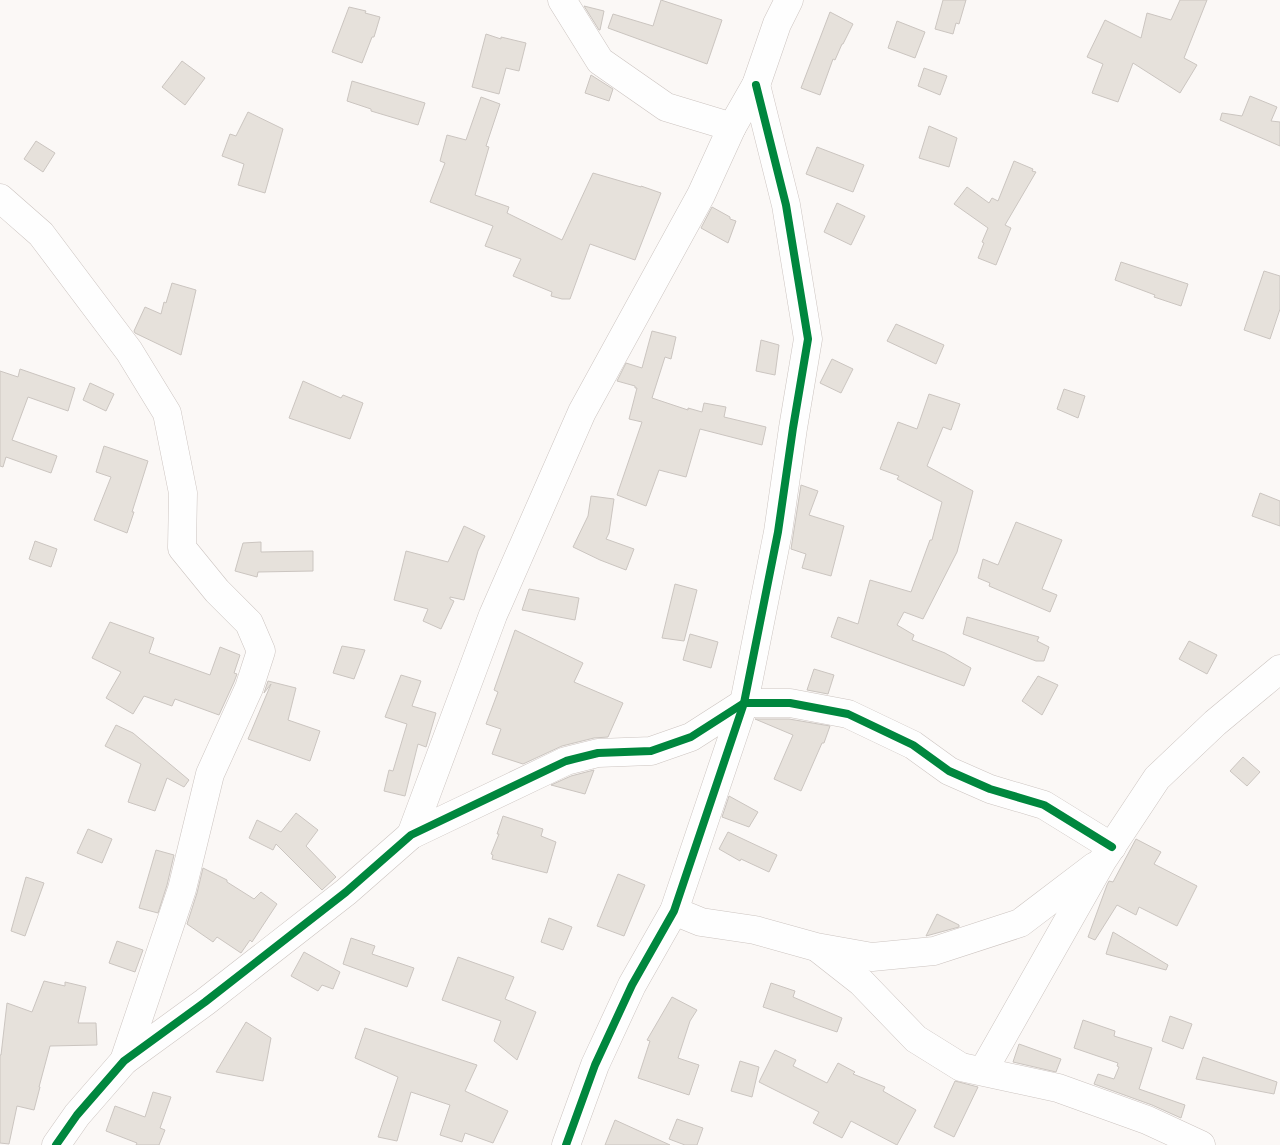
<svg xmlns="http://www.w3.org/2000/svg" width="1280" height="1145" viewBox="0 0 1280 1145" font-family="'Fira Sans',sans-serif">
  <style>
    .building { fill: #e6e1db; stroke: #cbc5c0 }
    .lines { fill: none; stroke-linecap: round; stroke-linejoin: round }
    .minor-casing { stroke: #ccc4c0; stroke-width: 29 }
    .minor { stroke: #fefefe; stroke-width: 28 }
    .cycleway-casing { stroke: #fff; stroke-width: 11 }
    .cycleway { stroke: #00873e; stroke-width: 8 }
  </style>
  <rect width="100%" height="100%" fill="#fbf8f6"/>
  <!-- building -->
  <g class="building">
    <polygon points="661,0 722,20 707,64 608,28 613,14 653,26"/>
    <polygon points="943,0 966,0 959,24 956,23 953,34 935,29"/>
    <polygon points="1180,0 1207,0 1184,58 1197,65 1180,93 1133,63 1118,102 1092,93 1103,64 1087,57 1105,20 1141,38 1147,13 1171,20"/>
    <polygon points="584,6 604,11 600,30 599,30"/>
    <polygon points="349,7 366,11 365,13 380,17 374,37 372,37 362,63 332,52"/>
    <polygon points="830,12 853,24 843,44 842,44 835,60 833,59 820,95 801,88"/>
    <polygon points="897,21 925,32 915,58 888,48"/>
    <polygon points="486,34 501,39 501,37 526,43 519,71 506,68 499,94 472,87"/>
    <polygon points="182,61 205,78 185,105 162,87"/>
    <polygon points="924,68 947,76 940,95 918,86"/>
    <polygon points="591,75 613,89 609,101 585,93"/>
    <polygon points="352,81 425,103 418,125 371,111 371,109 347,101"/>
    <polygon points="1250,96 1277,107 1271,121 1280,122 1280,146 1220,120 1222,113 1242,116"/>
    <polygon points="481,97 500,104 486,146 489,147 475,195 509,207 507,213 562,240 593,173 641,187 641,186 661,193 635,260 590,244 570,299 562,299 551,296 552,292 513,276 521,259 485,246 493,226 430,202 445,163 440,161 447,135 466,140"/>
    <polygon points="248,112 283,129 265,193 238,185 244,164 222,156 230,134 236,136"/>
    <polygon points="929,126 957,138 949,167 919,158"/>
    <polygon points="36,141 55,153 43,172 24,159"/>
    <polygon points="817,147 864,165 853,192 806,174"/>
    <polygon points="1014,161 1033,169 1032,171 1036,172 1005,225 1011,228 996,265 978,258 984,243 982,242 988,228 954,204 967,187 989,203 992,198 998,201"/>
    <polygon points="837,203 865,216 851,245 824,232"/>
    <polygon points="712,207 730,217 730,219 736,221 728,243 701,228"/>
    <polygon points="1121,262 1188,284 1181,306 1154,297 1155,295 1115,280"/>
    <polygon points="1264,271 1280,276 1280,309 1270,339 1244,330"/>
    <polygon points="172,283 196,290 181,355 135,333 134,331 145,307 161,314 164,302 166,303"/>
    <polygon points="896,324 944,345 936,364 887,341"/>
    <polygon points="652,331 676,337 671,359 665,357 652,398 688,410 688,408 702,412 704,403 726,407 724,417 766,427 762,445 700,429 686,477 659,470 646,506 617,495 642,422 629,419 637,388 635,388 635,386 617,381 626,363 642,368"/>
    <polygon points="761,340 779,345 775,375 756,371"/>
    <polygon points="832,359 853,369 841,393 820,383"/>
    <polygon points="20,369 75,388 68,411 28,397 12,440 57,456 51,473 6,457 3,467 0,466 0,371 18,377"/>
    <polygon points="303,381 341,398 343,395 363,403 350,439 289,418"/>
    <polygon points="90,383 114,394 106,411 83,400"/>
    <polygon points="1064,389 1085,396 1078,418 1057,409"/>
    <polygon points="929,394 960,404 951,430 943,427 927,466 973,491 957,552 923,619 904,612 897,625 914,635 912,640 945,653 971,668 964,686 831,637 838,617 858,624 870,580 911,592 930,540 932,540 942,502 897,479 899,476 880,469 898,422 917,429"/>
    <polygon points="104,446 148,461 132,512 134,512 127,533 94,520 111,477 96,472"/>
    <polygon points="801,485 818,491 809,515 844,526 831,576 802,568 806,554 791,549"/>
    <polygon points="1260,493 1280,501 1280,526 1252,516"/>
    <polygon points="591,496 614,499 609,533 606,539 634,549 626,570 600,560 573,547 588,516"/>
    <polygon points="1016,522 1062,540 1042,589 1057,595 1050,612 989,586 990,583 978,578 983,559 998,565"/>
    <polygon points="464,526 485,536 478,551 464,600 450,597 450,599 454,601 441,629 423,621 428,609 394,600 406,551 448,562"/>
    <polygon points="35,541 57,549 51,567 29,559"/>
    <polygon points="261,542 261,552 313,551 313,571 258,572 257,577 235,571 243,543"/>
    <polygon points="675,584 697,590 684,641 662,638"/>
    <polygon points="529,589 579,598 575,620 522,610"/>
    <polygon points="967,617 1039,637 1037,641 1049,647 1044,661 1036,661 963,634"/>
    <polygon points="110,622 154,638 149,653 210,675 220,647 240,655 234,673 237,674 234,682 219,715 175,699 172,706 144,696 133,714 106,698 121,672 92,658"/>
    <polygon points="515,630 583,663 574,682 623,703 608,737 594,738 562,746 523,764 492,754 501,729 486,724 498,692 494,690"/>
    <polygon points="690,634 718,642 711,668 683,660"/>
    <polygon points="1189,641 1217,655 1207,674 1179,659"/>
    <polygon points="342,646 365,650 354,679 333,673"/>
    <polygon points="814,669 834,675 828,694 807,690"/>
    <polygon points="401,675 421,681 412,706 436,713 426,747 418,744 405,796 384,791 389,770 393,771 407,724 385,717"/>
    <polygon points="1038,676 1058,685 1042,715 1022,701"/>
    <polygon points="268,681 296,688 288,720 320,731 310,761 248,739 271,684 264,693"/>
    <polygon points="755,719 789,719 830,726 824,743 822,743 801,791 774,779 793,735"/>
    <polygon points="116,725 133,733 189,780 184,787 167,778 155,811 128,802 141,764 105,746"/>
    <polygon points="1243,757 1260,772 1247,786 1230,771"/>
    <polygon points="594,770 585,794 551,785 571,776"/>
    <polygon points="729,796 758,812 749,827 722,817"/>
    <polygon points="296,813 318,830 306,846 336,877 322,890 276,844 273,850 249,838 257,820 281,832"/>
    <polygon points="503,816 543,829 541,836 556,842 547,873 492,859 493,855 491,854 499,834 497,834"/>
    <polygon points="88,829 112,839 102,863 77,853"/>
    <polygon points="728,832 777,855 769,872 741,859 740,861 719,849"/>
    <polygon points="1136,839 1161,852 1154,864 1197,886 1177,926 1139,907 1136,915 1117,905 1095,940 1088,937 1107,885 1109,881 1113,882"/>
    <polygon points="156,850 174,855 167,885 158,913 139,908"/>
    <polygon points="203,868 227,880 227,882 254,899 261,892 277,904 252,942 250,940 241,953 217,937 213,942 187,924 197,893"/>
    <polygon points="618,874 645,885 624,936 597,926"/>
    <polygon points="26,877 44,883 25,936 11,931"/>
    <polygon points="937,914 959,925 959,927 926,936"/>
    <polygon points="549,918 572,927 563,950 541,942"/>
    <polygon points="1113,932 1168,965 1166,970 1106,954"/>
    <polygon points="351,938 375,946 372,954 414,968 407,987 343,964"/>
    <polygon points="117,941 143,950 135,972 109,963"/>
    <polygon points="304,952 340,972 333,989 322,985 318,991 291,976"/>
    <polygon points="458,957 514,977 505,999 536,1012 517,1060 494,1041 501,1021 442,1000"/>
    <polygon points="44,981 65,986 65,982 86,987 78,1023 96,1023 97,1045 50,1046 39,1087 40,1087 34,1110 17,1106 9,1144 0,1143 0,1055 1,1055 7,1003 32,1012"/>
    <polygon points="771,983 795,991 793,997 842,1018 837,1032 763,1007"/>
    <polygon points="672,997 697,1010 690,1021 678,1058 699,1065 689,1095 638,1078 650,1041 647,1040"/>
    <polygon points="1170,1016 1192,1024 1183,1049 1162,1041"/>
    <polygon points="1083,1020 1115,1031 1114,1036 1152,1048 1139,1089 1185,1105 1181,1118 1152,1105 1094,1084 1098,1074 1114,1079 1119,1067 1117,1066 1118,1063 1074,1048"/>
    <polygon points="246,1022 271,1038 263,1081 216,1072"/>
    <polygon points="365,1028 477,1065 465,1091 508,1111 493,1143 465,1133 462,1142 440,1135 450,1105 411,1092 397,1141 378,1137 398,1077 355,1058"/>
    <polygon points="1019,1044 1061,1059 1056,1072 1013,1062"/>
    <polygon points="775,1050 796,1060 793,1066 827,1083 838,1063 855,1072 853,1074 885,1087 883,1091 916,1110 897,1145 851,1121 842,1138 813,1123 819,1112 759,1082"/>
    <polygon points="1203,1057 1277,1082 1274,1094 1196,1079"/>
    <polygon points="740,1061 759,1067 752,1097 731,1091"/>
    <polygon points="955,1081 978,1087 954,1137 934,1127"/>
    <polygon points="153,1092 171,1097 160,1128 165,1130 159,1145 136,1145 137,1143 106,1131 115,1106 145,1117"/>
    <polygon points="677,1119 703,1128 697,1145 685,1145 669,1139"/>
    <polygon points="615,1120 670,1145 605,1145"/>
  </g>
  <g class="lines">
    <defs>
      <g id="minor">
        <polyline points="562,0 600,61 666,107 732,127"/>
        <polyline points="0,198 41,234 129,351 167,413 183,493 182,548 217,591 249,623 261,651 249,688 210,774 182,889 124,1061"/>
        <polyline points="411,835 493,615 582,412 701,195 732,127 756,85 777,24 789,0"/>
        <polyline points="674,911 701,922 755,930 816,947 872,957 934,951 1020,923 1095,866"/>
        <polyline points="819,949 861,982 916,1039 961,1067 1058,1088 1147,1120 1201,1145"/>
        <polyline points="983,1071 1102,861 1157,778 1215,723 1280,669"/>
        <polyline points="56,1145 77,1115 124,1061 205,1002 346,892 411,835 566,761 598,753 651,751 691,737 744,703 790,703 848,714 913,745 949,771 990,789 1044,805 1112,847"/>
        <polyline points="566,1145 595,1065 632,985 674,911 744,703 778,532 793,428 808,339 786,205 756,85"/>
      </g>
    </defs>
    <!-- minor casing -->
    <use href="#minor" class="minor-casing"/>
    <!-- minor -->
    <use href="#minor" class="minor"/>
    <defs>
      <g id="cycleway">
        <polyline points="56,1145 77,1115 124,1061 205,1002 346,892 411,835 566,761 598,753 651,751 691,737 744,703 790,703 848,714 913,745 949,771 990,789 1044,805 1112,847"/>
        <polyline points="566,1145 595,1065 632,985 674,911 744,703 778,532 793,428 808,339 786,205 756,85"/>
      </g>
    </defs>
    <!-- cycleway casing -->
    <use href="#cycleway" class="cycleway-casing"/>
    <!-- cycleway -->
    <use href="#cycleway" class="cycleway"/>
  </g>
</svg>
